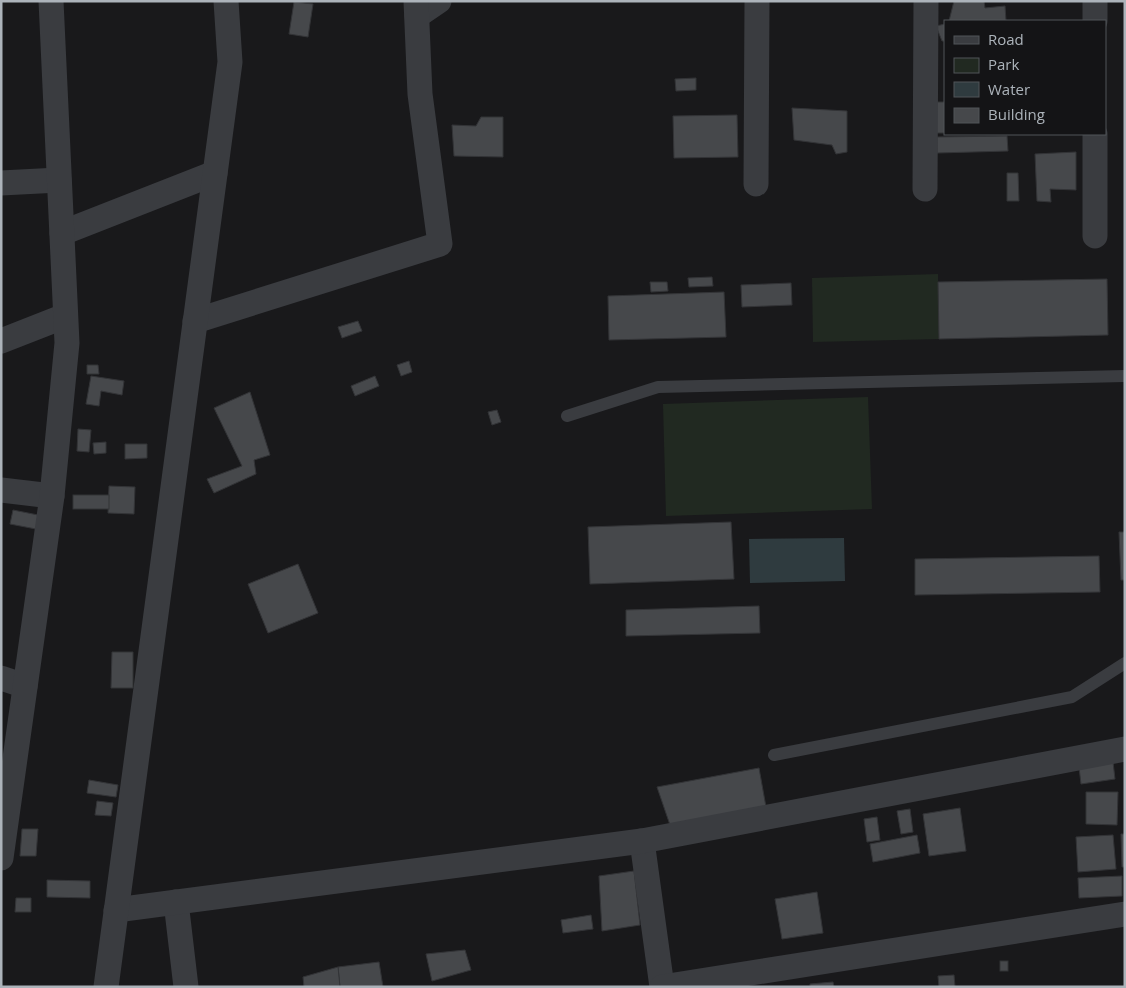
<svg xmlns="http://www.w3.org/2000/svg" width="1126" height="988" viewBox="0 0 1126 988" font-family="'Open Sans',sans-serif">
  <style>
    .green { fill: #212921 }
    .water { fill: #2f3b3f }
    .building { fill: #46484b; stroke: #333437 }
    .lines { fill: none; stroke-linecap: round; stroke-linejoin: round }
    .service { stroke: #3a3c40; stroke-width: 12 }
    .minor { stroke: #3a3c40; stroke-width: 25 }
  </style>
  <rect width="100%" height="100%" fill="#19191b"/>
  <!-- green -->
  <g class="green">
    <polygon points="938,274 939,339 813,342 812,278"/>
    <polygon points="868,397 872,509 666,516 663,404"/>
  </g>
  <!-- water -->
  <polygon class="water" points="844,538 845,581 750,583 749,539"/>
  <!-- building -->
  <g class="building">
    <polygon points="954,1 984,1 985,8 1005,6 1006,21 949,21"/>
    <polygon points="294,2 313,4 308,37 289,34"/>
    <polygon points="945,24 945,41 942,41 936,26"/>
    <polygon points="696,78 696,90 676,91 675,79"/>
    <rect x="935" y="102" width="10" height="31"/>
    <polygon points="792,108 847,111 847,152 836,154 832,145 794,140"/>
    <polygon points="737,115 738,157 674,158 673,116"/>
    <polygon points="481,117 503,117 503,157 454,156 452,125 476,126"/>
    <polygon points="1007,136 1008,151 937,153 937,137"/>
    <polygon points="1076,152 1076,190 1050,189 1051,202 1037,201 1035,154"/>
    <polygon points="1007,173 1018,173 1019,201 1007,201"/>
    <polygon points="712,277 713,286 689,287 688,278"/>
    <polygon points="1107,279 1108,335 939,339 938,282"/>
    <polygon points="650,282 667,282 668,291 651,292"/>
    <polygon points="791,283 792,305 742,307 741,285"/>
    <polygon points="724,292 726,337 609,340 608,296"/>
    <polygon points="358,321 362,331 342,338 338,327"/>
    <polygon points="409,361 412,372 401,376 397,365"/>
    <polygon points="87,365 98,365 99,374 87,374"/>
    <polygon points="91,376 124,381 122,395 101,391 99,406 86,404"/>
    <polygon points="375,376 379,386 355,396 351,386"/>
    <polygon points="250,392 270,455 254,460 256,474 214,493 207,479 242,466 214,408"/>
    <polygon points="497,410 501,422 492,425 488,412"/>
    <polygon points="78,429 91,430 89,452 77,451"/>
    <polygon points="106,442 106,453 94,454 93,443"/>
    <polygon points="125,444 147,444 147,458 125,459"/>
    <polygon points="109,486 135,487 134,514 108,513"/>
    <rect x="73" y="495" width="36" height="14"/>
    <polygon points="13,510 38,515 36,529 10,524"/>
    <polygon points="731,522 734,579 590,584 588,527"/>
    <polygon points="1119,532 1125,532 1125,580 1121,580"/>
    <polygon points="1099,556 1100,592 915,595 915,559"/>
    <polygon points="298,564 318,613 268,633 248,584"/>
    <polygon points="759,606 760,633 626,636 626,610"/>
    <polygon points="112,652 133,652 133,688 111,688"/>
    <polygon points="1113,762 1115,779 1081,784 1079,767"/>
    <polygon points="759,768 766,807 670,825 657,787"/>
    <polygon points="89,780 118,785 116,797 87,793"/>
    <polygon points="1086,792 1118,792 1117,825 1086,824"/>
    <polygon points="97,801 113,803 111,816 95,815"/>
    <polygon points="960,808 966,851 929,856 923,814"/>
    <polygon points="910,809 913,832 901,834 897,811"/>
    <polygon points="877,817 880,840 867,842 864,819"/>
    <polygon points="22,829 38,829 36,856 20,856"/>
    <polygon points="1121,834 1125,834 1125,867 1122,867"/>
    <polygon points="917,835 920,853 873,862 870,844"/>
    <polygon points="1113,835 1116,869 1078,872 1076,837"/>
    <polygon points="634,871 640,925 602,931 599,876"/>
    <polygon points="1122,876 1122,896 1079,898 1078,878"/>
    <polygon points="47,880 90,881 90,898 47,897"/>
    <polygon points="817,892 823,933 782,939 775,899"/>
    <polygon points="16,898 31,898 31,912 15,912"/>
    <polygon points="591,915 593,929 563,933 561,920"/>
    <polygon points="465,950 471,970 432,981 426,954"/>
    <rect x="1000" y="961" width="8" height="10"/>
    <polygon points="379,962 383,987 340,987 338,967"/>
    <polygon points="338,967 340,987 304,987 303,977"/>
    <polygon points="954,975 955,987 939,987 938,976"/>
    <polygon points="833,982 834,987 810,987 810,984"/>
  </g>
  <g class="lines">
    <!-- service -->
    <g class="service">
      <polyline points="567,416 658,387 1125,376"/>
      <polyline points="774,755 1072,697 1125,663"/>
    </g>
    <!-- minor -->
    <g class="minor">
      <polyline points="1095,1 1095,21"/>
      <polyline points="417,16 439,1"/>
      <polyline points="1095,134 1095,236"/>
      <polyline points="1,183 59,180"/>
      <polyline points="756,184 757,1"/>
      <polyline points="925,189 926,1"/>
      <polyline points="62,233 215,173"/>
      <polyline points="195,321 440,244 420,94 416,1"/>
      <polyline points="1,341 65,316"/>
      <polyline points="1,490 52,496"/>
      <polyline points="1,678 25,686"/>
      <polyline points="642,841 662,987"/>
      <polyline points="1,858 52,496 67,343 51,1"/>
      <polyline points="176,902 186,987"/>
      <polyline points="116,910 642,841 1125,749"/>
      <polyline points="106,987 230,62 226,1"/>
      <polyline points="662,987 1125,914"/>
    </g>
  </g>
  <!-- border -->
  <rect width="1126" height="988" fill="none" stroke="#acb3ba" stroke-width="5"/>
  <!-- legend -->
  <rect x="944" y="20" width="162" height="115" fill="#141416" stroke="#515458"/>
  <rect x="954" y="36" width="25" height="8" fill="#3a3c40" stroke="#515458"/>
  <text x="988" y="45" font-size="15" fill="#acb3ba">Road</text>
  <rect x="954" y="58" width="25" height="15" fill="#212921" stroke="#515458"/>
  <text x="988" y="70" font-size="15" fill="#acb3ba">Park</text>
  <rect x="954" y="82" width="25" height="15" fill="#2f3b3f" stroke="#515458"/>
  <text x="988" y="95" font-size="15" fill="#acb3ba">Water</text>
  <rect x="954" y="108" width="25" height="15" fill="#46484b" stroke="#515458"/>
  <text x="988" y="120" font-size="15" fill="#acb3ba">Building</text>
</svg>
